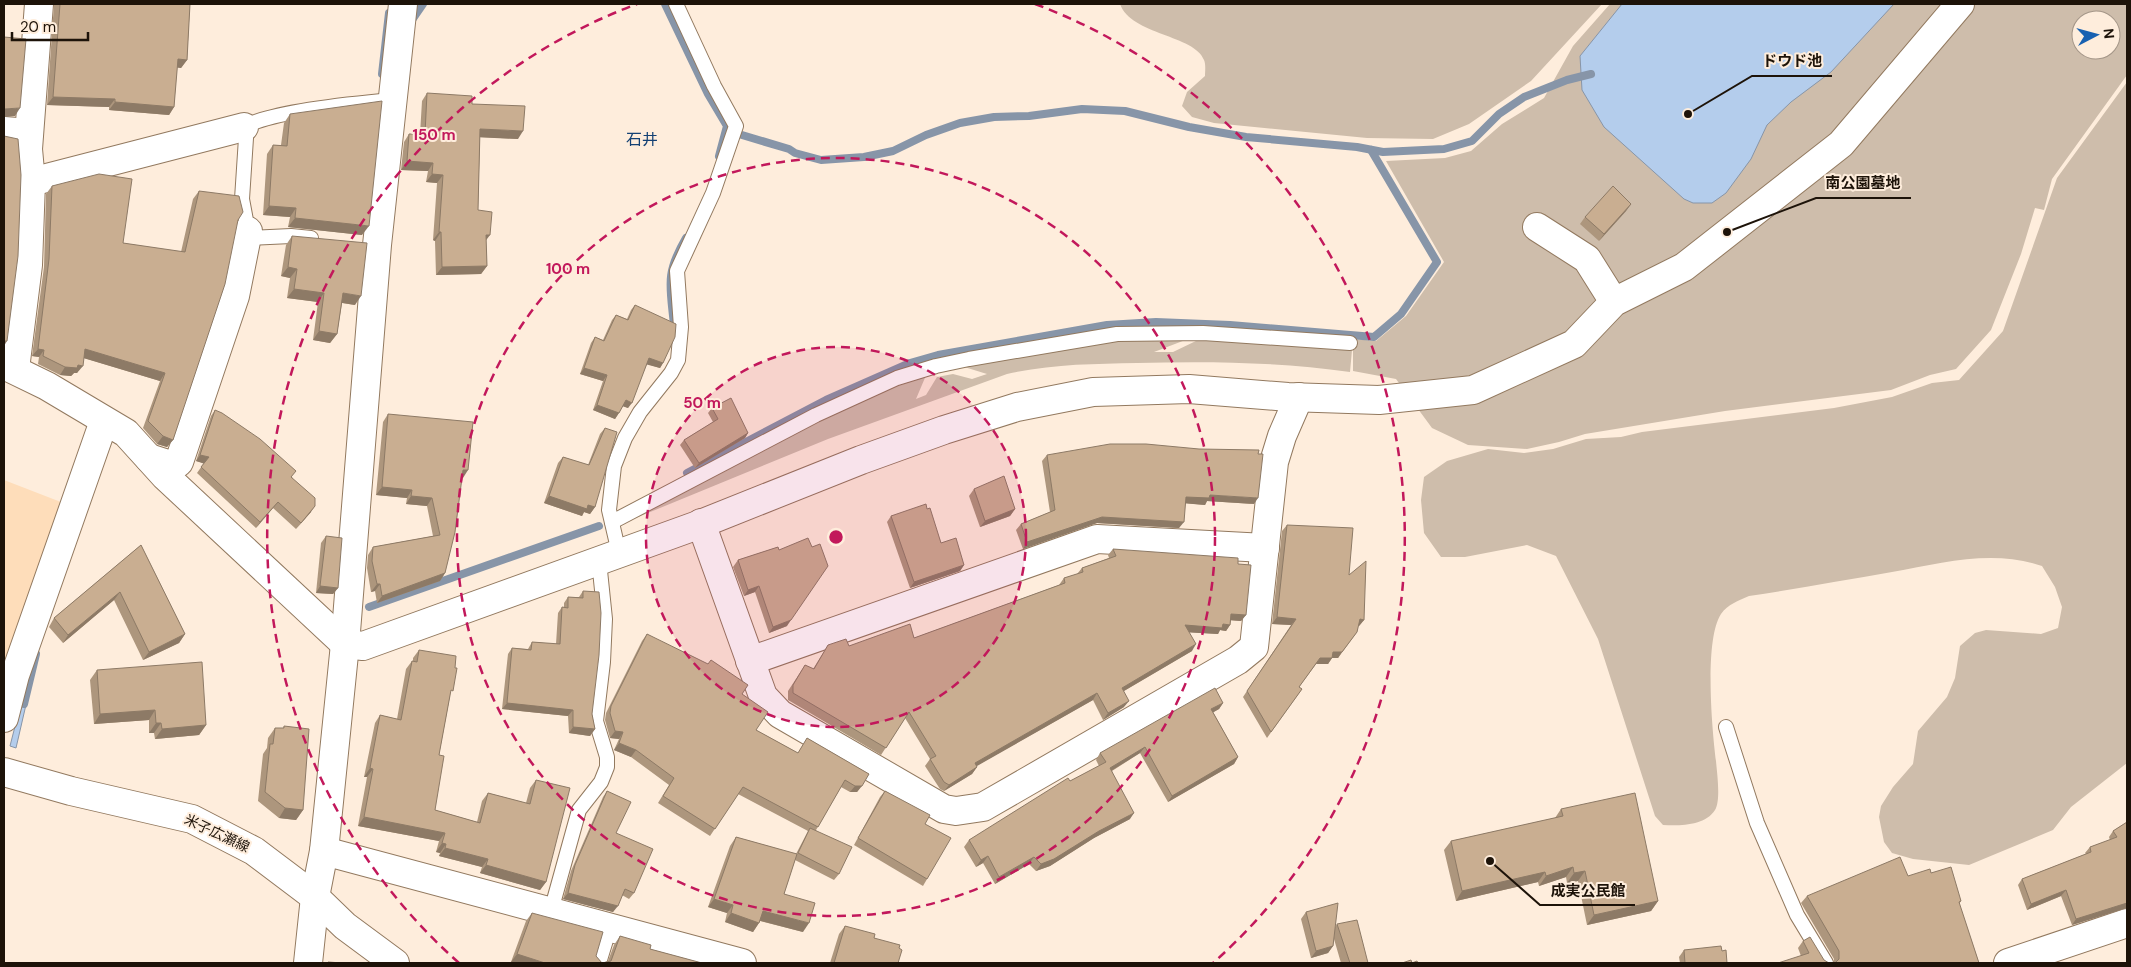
<svg xmlns="http://www.w3.org/2000/svg" width="2131" height="967" viewBox="0 0 2131 967" font-family="'DM Sans','Noto Sans JP',sans-serif">
  <style>
    .built { fill: #feddba }
    .green { fill: #cebdab; fill-rule: evenodd }
    .water { fill: #b4cdec; stroke: #8795a8 }
    .lines { fill: none; stroke-linecap: round; stroke-linejoin: round }
    .stream { stroke: #8795a8; stroke-width: 8 }
    .service-casing { stroke: #92795f; stroke-width: 16 }
    .minor-casing { stroke: #92795f; stroke-width: 30 }
    .secondary-casing { stroke: #92795f; stroke-width: 30 }
    .service { stroke: #fff; stroke-width: 14 }
    .minor { stroke: #fff; stroke-width: 28 }
    .secondary { stroke: #fff; stroke-width: 28 }
    .wall { fill: #ad967d }
    .shaded-wall { fill: #8d7a66 }
    .building { fill: #c9ae91; stroke: #8d7a66 }
    .ring { fill: none; stroke: #c2185b; stroke-width: 2.5; stroke-dasharray: 9 6 }
    .labels { text-anchor: middle; dominant-baseline: central; stroke-width: 4; stroke-linejoin: round; paint-order: stroke }
    .street-label { font-size: 14px; fill: #1d1309; stroke: #feeddc }
    .quarter-label { font-size: 16px; fill: #144174; stroke: #feeddc }
    .centre { fill: #c2185b; stroke: #feeddc; stroke-width: 2.5 }
    .ring-label { font-size: 15px; text-anchor: middle; font-weight: bold; fill: #c2185b; stroke: #feeddc; stroke-width: 4; stroke-linejoin: round; paint-order: stroke }
    .leader { fill: none; stroke: #1d1309; stroke-width: 2 }
    .callout-dot { fill: #1d1309; stroke: #feeddc; stroke-width: 2 }
    .callout-label { font-size: 15px; text-anchor: middle; font-weight: bold; fill: #1d1309; stroke: #feeddc; stroke-width: 4; stroke-linejoin: round; paint-order: stroke }
  </style>
  <rect width="100%" height="100%" fill="#feeddc"/>
  <!-- built -->
  <polygon class="built" points="4,480 66,504 4,705"/>
  <!-- green -->
  <g class="green">
    <path d="M1120 4H1602L1531 81 1469 124 1433 139 1367 138 1214 123 1192 117 1182 106 1187 92 1205 76C1205 72 1206 64 1204 60 1195 35 1131 35 1120 4Z"/>
    <path d="M1610 4H2127V75L2052 179 2044 210 2035 208 2021 254 1991 330 1956 369 1930 375 1891 390 1725 411 1585 434 1559 442 1527 449 1468 445 1432 428 1396 379 1353 371V339L1376 341 1406 316 1444 262 1386 161 1445 158 1471 151 1502 124 1544 98 1573 46ZM2081 20H2111V50H2081Z"/>
    <path d="M2127 82V763L2071 807 2053 830 1969 865 1913 859 1892 853 1884 842 1879 817 1881 806 1893 787 1913 764 1918 731 1947 697 1955 678 1960 646 1975 633 1986 630 2041 634 2058 628 2062 607 2055 587 2042 566C1992 549 1943 563 1892 572 1845 580 1797 589 1749 596 1738 601 1728 604 1721 614 1704 640 1712 729 1716 761 1717 773 1721 800 1715 810 1705 826 1679 826 1663 825L1655 816 1598 639 1556 556 1527 545 1465 557H1441L1424 533 1421 500 1424 477 1447 461 1488 449 1524 453 1553 449 1586 439 1621 437 1642 432 1834 408 1892 397 1932 383 1959 380 2003 331 2057 178Z"/>
    <path d="M1188 339 1154 352H1173L1198 340 1352 350 1350 372C1280 362 1208 361 1137 363 1092 364 1051 364 1007 374L828 439 621 524 834 414 912 378 927 373 916 399 926 395 937 377 953 374 972 379 987 374 961 366 1121 340Z"/>
  </g>
  <!-- water -->
  <g class="water">
    <polygon points="1622,4 1894,4 1831,72 1791,102 1767,125 1751,159 1726,193 1712,203 1693,203 1684,199 1604,127 1582,90 1580,56"/>
    <polygon points="23,695 28,696 16,748 10,746"/>
  </g>
  <g class="lines">
    <!-- stream -->
    <g class="stream">
      <polyline points="665,4 708,94 727,126 719,156"/>
      <polyline points="412,20 423,4"/>
      <polyline points="382,74 389,13"/>
      <polyline points="742,135 789,149 795,153 821,160 864,157 893,151 926,135 960,123 994,117 1029,116 1082,109 1125,111 1189,127 1246,137 1357,147 1383,152 1444,149 1472,141 1499,114 1524,97 1567,80 1591,74"/>
      <path d="M674 325C670 285 665 274 686 238"/>
      <polyline points="687,473 826,400 910,363 938,355 1107,325 1156,322 1230,325 1374,337 1401,314 1437,262 1371,150"/>
      <polyline points="369,607 599,526"/>
      <polyline points="24,704 36,654"/>
    </g>
    <defs>
      <g id="service">
        <path d="M248 231 242 199 246 138 244 127C272 111 359 103 394 100"/>
        <polyline points="247,238 291,236 311,238"/>
        <polyline points="612,522 816,415 897,378 936,366 969,359 1117,334 1203,333 1350,343"/>
        <polyline points="619,553 609,510 614,466 625,438 640,412 671,373 678,360 681,327 677,271 713,193 736,126 714,86 676,4"/>
        <polyline points="1726,727 1757,823 1797,915 1826,963"/>
        <polyline points="551,911 579,810 601,782 607,767 607,757 596,721 603,662 605,619 599,561"/>
        <polyline points="599,963 610,927"/>
      </g>
      <g id="minor">
        <polyline points="4,131 29,133"/>
        <polyline points="31,182 244,127"/>
        <polyline points="1537,227 1587,259 1614,302"/>
        <polyline points="4,365 47,386 126,433 165,476 345,644 363,646 698,525 861,460 944,430 1017,407 1093,392 1189,389 1288,397 1379,400 1473,390 1574,344 1614,302 1684,267 1841,144 1960,4"/>
        <polyline points="15,369 28,265 31,182 28,149 39,4"/>
        <polyline points="149,458 174,466 179,462 235,296 248,231"/>
        <polyline points="701,523 763,696 780,714 944,809 956,811 983,807 1238,660 1254,647 1274,462 1282,436 1299,397"/>
        <polyline points="750,661 1097,539 1265,548"/>
        <polyline points="4,718 15,675 104,421"/>
        <polyline points="324,851 742,963"/>
        <polyline points="308,963 315,897 324,851 345,644 377,245 403,4"/>
        <polyline points="2008,963 2127,923"/>
      </g>
      <polyline id="secondary" points="4,772 71,791 192,819 254,851 315,897 345,926 395,963"/>
    </defs>
    <!-- service casing -->
    <use href="#service" class="service-casing"/>
    <!-- minor casing -->
    <use href="#minor" class="minor-casing"/>
    <!-- secondary casing -->
    <use href="#secondary" class="secondary-casing"/>
    <!-- service -->
    <use href="#service" class="service"/>
    <!-- minor -->
    <use href="#minor" class="minor"/>
    <!-- secondary -->
    <use href="#secondary" class="secondary"/>
  </g>
  <!-- wall -->
  <g class="wall">
    <polygon points="54,4 190,4 187,60 181,68 177,67 174,107 169,115 109,110 109,107 47,105"/>
    <polygon points="427,93 472,104 518,139 480,137 478,210 486,241 487,266 481,274 436,275 435,241 433,240 437,183 426,182 428,171 401,170 404,142 409,134 420,134 422,101"/>
    <polygon points="290,114 362,235 288,227 290,217 263,215 267,154 273,145 281,145 284,123"/>
    <polygon points="52,186 123,243 181,252 193,199 199,191 238,220 173,440 167,447 157,444 143,428 160,381 84,358 77,373 74,373 71,376 60,375 38,364 39,357 32,356 44,267 46,194"/>
    <polygon points="1631,204 1626,211 1599,241 1580,224 1585,217"/>
    <polygon points="292,236 355,305 342,303 337,334 330,343 313,340 318,302 287,298 290,278 281,276 286,245"/>
    <polygon points="635,305 663,363 660,368 647,364 628,408 623,406 615,419 593,410 603,381 580,374 591,343 595,337 603,340 612,320 616,315 627,319 631,310"/>
    <polygon points="712,408 748,433 745,438 695,468 680,445 684,440 713,422 708,413"/>
    <polygon points="215,410 292,477 311,512 296,529 273,508 256,528 197,473 204,463 196,461 211,416"/>
    <polygon points="388,414 463,478 462,478 445,573 440,581 377,603 375,591 371,592 367,568 368,555 373,547 433,536 427,506 406,504 407,498 376,495 383,422"/>
    <polygon points="605,428 595,507 590,514 584,512 582,516 544,503 558,463 563,457 588,465 600,434"/>
    <polygon points="1047,455 1254,504 1207,501 1205,505 1185,503 1179,528 1097,523 1023,549 1016,530 1021,524 1050,512 1042,461"/>
    <polygon points="974,489 1015,509 1010,516 980,527 969,496"/>
    <polygon points="927,509 941,543 964,565 960,571 910,588 887,522 891,516"/>
    <polygon points="1287,525 1349,575 1364,620 1359,626 1358,626 1357,632 1338,658 1332,658 1328,664 1316,664 1299,687 1302,689 1267,738 1243,697 1291,625 1272,624 1282,531"/>
    <polygon points="326,536 338,588 333,594 316,593 321,543"/>
    <polygon points="141,545 185,634 179,643 143,660 114,600 63,643 49,627 54,618"/>
    <polygon points="778,547 787,626 769,633 755,592 744,596 733,567 738,560"/>
    <polygon points="1113,549 1238,564 1246,615 1241,621 1231,620 1230,625 1226,631 1220,630 1218,634 1189,632 1192,651 1124,691 1124,707 1103,720 1093,700 976,766 977,767 972,774 944,791 940,789 925,766 930,759 905,718 881,755 788,700 788,691 805,665 813,669 828,645 849,646 914,638 1059,585 1064,578 1077,574 1082,568 1109,558 1108,555"/>
    <polygon points="583,591 592,714 595,729 590,736 569,733 568,716 502,709 508,654 512,648 528,649 532,642 556,644 558,613 562,607 564,607 564,603 568,597 579,597"/>
    <polygon points="647,634 742,694 756,730 798,753 807,738 869,774 857,792 850,792 841,787 816,830 839,874 834,880 795,860 784,894 803,932 760,921 753,932 725,922 727,913 708,907 730,846 736,837 796,854 808,831 738,794 710,836 658,803 669,785 631,757 614,750 619,739 610,738 605,720 606,713 642,641"/>
    <polygon points="419,650 450,696 439,755 435,810 477,822 482,801 488,793 526,803 530,788 536,780 546,882 540,890 480,873 482,867 439,856 440,853 436,852 439,841 358,826 367,777 364,777 375,723 380,715 397,719 406,669 412,661 413,661 413,658"/>
    <polygon points="97,670 206,725 199,735 155,739 154,733 149,733 149,720 94,724 90,680"/>
    <polygon points="1223,703 1219,709 1213,712 1238,757 1234,764 1168,802 1140,753 1112,771 1130,819 1094,838 1050,866 1036,871 1029,864 995,884 983,863 976,867 964,847 969,840 1070,781 1099,766 1096,760 1100,753"/>
    <polygon points="284,726 303,810 296,820 279,818 258,801 263,754 267,748 268,738 275,728 283,728"/>
    <polygon points="607,791 616,833 634,893 629,899 622,895 613,912 563,899 571,871 603,797"/>
    <polygon points="885,791 925,824 927,879 923,886 854,845 880,797"/>
    <polygon points="1561,809 1658,901 1651,911 1587,925 1578,881 1567,883 1566,877 1539,886 1538,882 1456,901 1444,850 1451,841 1555,818"/>
    <polygon points="2127,822 2127,908 2072,925 2061,896 2027,910 2018,885 2022,879 2086,854 2085,853 2090,847 2110,840 2109,837 2113,831"/>
    <polygon points="1931,873 1961,901 1959,904 1979,963 1834,963 1834,959 1801,903 1807,896 1908,876"/>
    <polygon points="1306,912 1335,927 1337,924 1368,963 1341,963 1334,939 1333,946 1328,953 1311,958 1301,919"/>
    <polygon points="532,913 596,956 602,963 608,961 614,945 620,936 650,949 702,963 513,963 511,962 526,921"/>
    <polygon points="845,926 899,948 898,963 830,963 839,934"/>
    <polygon points="1803,941 1824,960 1801,956 1798,948"/>
    <polygon points="1684,950 1722,951 1727,963 1680,963 1679,957"/>
  </g>
  <!-- shaded-wall -->
  <g class="shaded-wall">
    <polygon points="178,59 187,60 181,68 172,67"/>
    <polygon points="53,97 115,99 109,107 47,105"/>
    <polygon points="115,102 174,107 169,115 109,110"/>
    <polygon points="20,108 15,116 4,117 4,109"/>
    <polygon points="480,129 523,131 518,139 474,137"/>
    <polygon points="407,161 433,163 428,171 401,170"/>
    <polygon points="432,174 443,175 437,183 426,182"/>
    <polygon points="1631,204 1626,211 1599,241 1604,234"/>
    <polygon points="269,206 296,208 290,217 263,215"/>
    <polygon points="295,218 369,226 362,235 288,227"/>
    <polygon points="439,232 441,232 435,241 433,240"/>
    <polygon points="486,235 490,235 484,243"/>
    <polygon points="487,266 481,274 436,275 442,267"/>
    <polygon points="288,267 297,269 290,278 281,276"/>
    <polygon points="294,289 324,293 318,302 287,298"/>
    <polygon points="343,293 361,296 355,305 337,302"/>
    <polygon points="319,331 337,334 330,343 313,340"/>
    <polygon points="4,341 7,341 4,346"/>
    <polygon points="38,349 44,350 39,357 32,356"/>
    <polygon points="85,349 165,373 160,381 80,357"/>
    <polygon points="649,358 663,363 660,368 645,364"/>
    <polygon points="78,365 83,366 77,373 74,373 71,376 60,375 65,367"/>
    <polygon points="584,368 607,375 603,381 580,374"/>
    <polygon points="626,400 632,403 628,408 622,406"/>
    <polygon points="597,405 619,413 615,419 593,410"/>
    <polygon points="748,433 745,438 695,468 699,463"/>
    <polygon points="163,436 173,440 167,447 157,444"/>
    <polygon points="200,455 209,457 205,464 196,461"/>
    <polygon points="463,470 468,470 463,478 458,477"/>
    <polygon points="382,487 412,490 407,498 376,495"/>
    <polygon points="1210,495 1258,498 1254,504 1207,501 1205,505 1181,503 1186,497"/>
    <polygon points="411,496 432,498 427,506 406,504"/>
    <polygon points="549,496 588,505 595,507 590,514 584,512 582,516 544,503"/>
    <polygon points="278,502 273,508 256,528 260,522"/>
    <polygon points="315,506 311,512 296,529 301,523"/>
    <polygon points="1015,509 1010,516 980,527 985,521"/>
    <polygon points="1102,517 1184,522 1179,528 1097,523 1023,549 1027,542"/>
    <polygon points="964,565 960,571 910,588 914,582"/>
    <polygon points="445,573 440,581 377,603 382,596"/>
    <polygon points="377,584 380,584 375,591 371,592"/>
    <polygon points="320,586 338,588 333,594 316,593"/>
    <polygon points="759,586 755,592 744,596 748,590"/>
    <polygon points="120,592 114,600 63,643 68,635"/>
    <polygon points="1231,614 1246,615 1241,621 1226,620"/>
    <polygon points="1277,617 1296,619 1291,625 1272,624"/>
    <polygon points="1360,619 1364,620 1359,626 1356,625"/>
    <polygon points="791,620 787,626 769,633 773,627"/>
    <polygon points="1223,624 1230,625 1226,631 1220,630 1218,634 1181,632 1185,625"/>
    <polygon points="185,634 179,643 143,660 149,652"/>
    <polygon points="1196,644 1192,651 1117,695 1122,688"/>
    <polygon points="1333,652 1342,652 1338,658 1329,658"/>
    <polygon points="1320,658 1332,658 1328,664 1316,664"/>
    <polygon points="1097,693 1093,700 970,770 975,763"/>
    <polygon points="1129,701 1124,707 1103,720 1108,713"/>
    <polygon points="507,703 573,710 568,716 502,709"/>
    <polygon points="1223,703 1219,709 1207,716 1211,709"/>
    <polygon points="155,710 149,720 94,724 100,714"/>
    <polygon points="156,723 161,723 154,733 149,733"/>
    <polygon points="206,725 199,735 155,739 162,729"/>
    <polygon points="573,727 595,729 590,736 569,733"/>
    <polygon points="615,731 623,732 619,739 610,738"/>
    <polygon points="619,743 636,750 631,757 614,750"/>
    <polygon points="1145,747 1140,753 1106,774 1110,768"/>
    <polygon points="1238,757 1234,764 1168,802 1172,796"/>
    <polygon points="977,767 972,774 944,791 949,785"/>
    <polygon points="370,768 373,769 367,777 364,777"/>
    <polygon points="855,786 862,786 857,792 850,792"/>
    <polygon points="285,808 303,810 296,820 279,818"/>
    <polygon points="1134,813 1130,819 1094,838 1050,866 1036,871 1041,864 1099,831"/>
    <polygon points="364,817 445,833 439,841 358,826"/>
    <polygon points="442,843 446,844 440,853 436,852"/>
    <polygon points="445,848 488,859 482,867 439,856"/>
    <polygon points="988,856 983,863 976,867 981,860"/>
    <polygon points="1034,857 1029,864 995,884 999,877"/>
    <polygon points="486,865 546,882 540,890 480,873"/>
    <polygon points="1573,867 1566,877 1539,886 1546,876"/>
    <polygon points="1585,871 1578,881 1567,883 1574,873"/>
    <polygon points="1545,872 1538,882 1456,901 1462,891"/>
    <polygon points="2066,890 2061,896 2027,910 2031,904"/>
    <polygon points="568,893 618,906 613,912 563,899"/>
    <polygon points="714,899 733,905 727,913 708,907"/>
    <polygon points="1658,901 1651,911 1587,925 1594,915"/>
    <polygon points="2127,903 2127,908 2072,925 2076,919"/>
    <polygon points="763,911 809,923 803,932 757,920"/>
    <polygon points="731,913 759,923 753,932 725,922"/>
    <polygon points="1333,946 1328,953 1311,958 1316,951"/>
    <polygon points="517,954 545,963 513,963 511,962"/>
  </g>
  <!-- building -->
  <g class="building">
    <polygon points="60,4 190,4 187,60 178,59 174,107 115,102 115,99 53,97"/>
    <polygon points="4,37 26,39 20,108 4,109"/>
    <polygon points="427,93 472,96 472,104 525,106 523,131 480,129 478,210 492,212 490,235 486,235 487,266 442,267 441,232 439,232 443,175 432,174 433,163 407,161 409,134 425,134"/>
    <polygon points="382,101 369,226 295,218 296,208 269,206 273,145 287,146 290,114"/>
    <polygon points="4,136 18,139 21,175 18,256 7,341 4,341"/>
    <polygon points="99,174 132,179 123,243 185,252 199,191 239,196 243,212 238,220 225,284 173,440 163,436 148,421 165,373 85,349 83,366 78,365 77,368 65,367 43,356 44,350 38,349 49,259 52,186"/>
    <polygon points="1613,186 1631,204 1604,234 1585,217"/>
    <polygon points="292,236 367,243 361,296 343,293 337,334 319,331 324,293 294,289 297,269 288,267"/>
    <polygon points="635,305 676,324 675,337 663,363 649,358 632,403 626,400 619,413 597,405 607,375 584,368 595,337 604,341 616,315 628,320"/>
    <polygon points="731,398 748,433 699,463 684,440 718,419 712,408"/>
    <polygon points="215,410 222,413 260,439 296,471 291,477 315,498 315,506 301,523 278,502 260,522 201,467 209,457 200,455"/>
    <polygon points="388,414 473,422 468,470 463,470 455,532 445,573 382,596 380,584 377,584 372,561 373,547 440,535 432,498 411,496 412,490 382,487"/>
    <polygon points="605,428 617,432 595,507 588,505 587,509 549,496 563,457 589,465"/>
    <polygon points="1110,444 1146,444 1199,449 1259,450 1258,454 1263,454 1258,498 1210,495 1209,498 1186,497 1184,522 1102,517 1027,542 1021,524 1055,510 1047,455"/>
    <polygon points="1004,476 1015,509 985,521 974,489"/>
    <polygon points="926,504 927,509 930,508 941,543 956,538 964,565 914,582 891,516"/>
    <polygon points="1287,525 1353,528 1349,575 1366,561 1364,620 1360,619 1357,632 1342,652 1333,652 1332,658 1320,658 1299,687 1302,689 1271,732 1247,691 1296,619 1277,617"/>
    <polygon points="326,536 342,538 338,588 320,586"/>
    <polygon points="808,538 812,547 820,544 828,566 791,620 773,627 759,586 748,590 738,560 778,547 779,550"/>
    <polygon points="141,545 185,634 149,652 120,592 68,635 54,618"/>
    <polygon points="1113,549 1238,558 1238,564 1251,565 1246,615 1231,614 1230,625 1223,624 1222,628 1185,625 1196,644 1122,688 1129,701 1108,713 1097,693 975,763 977,767 949,785 944,782 930,759 936,756 909,712 886,748 793,693 793,685 805,665 814,669 828,645 846,639 849,646 910,624 914,638 1065,583 1064,578 1083,572 1082,568 1116,556"/>
    <polygon points="583,591 599,592 601,613 599,655 592,714 595,729 573,727 573,710 507,703 512,648 531,650 532,642 560,644 562,607 568,608 568,597 583,598"/>
    <polygon points="647,634 708,664 711,660 748,685 742,694 768,712 756,730 798,753 807,738 869,774 862,786 855,786 845,780 818,827 743,787 715,829 663,796 674,778 636,750 619,743 623,732 615,731 610,713 611,706"/>
    <polygon points="419,650 456,656 455,668 457,668 453,691 451,690 439,755 444,756 435,810 480,823 488,793 530,804 536,780 570,788 546,882 486,865 488,859 445,848 446,844 442,843 445,833 364,817 373,769 370,768 380,715 401,720 412,661 417,662"/>
    <polygon points="202,662 206,725 162,729 161,723 156,723 155,710 100,714 97,670"/>
    <polygon points="1215,688 1223,703 1211,709 1238,757 1172,796 1145,747 1110,768 1134,813 1099,831 1054,859 1041,864 1034,857 999,877 988,856 981,860 969,840 1068,778 1070,781 1106,762 1100,753"/>
    <polygon points="284,726 309,729 303,810 285,808 265,792 270,744 273,744 275,728 284,728"/>
    <polygon points="607,791 631,802 616,833 653,849 634,893 625,889 618,906 568,893 575,865"/>
    <polygon points="885,791 930,815 925,824 951,838 927,879 858,838"/>
    <polygon points="1635,793 1658,901 1594,915 1585,871 1574,873 1573,867 1546,876 1545,872 1462,891 1451,841 1563,816 1561,809"/>
    <polygon points="2127,822 2127,903 2076,919 2066,890 2031,904 2022,879 2091,852 2090,847 2117,837 2113,831"/>
    <polygon points="810,828 852,847 839,874 798,853"/>
    <polygon points="736,837 797,854 784,894 815,903 809,923 763,911 759,923 731,913 733,905 714,899"/>
    <polygon points="1900,857 1908,876 1930,869 1931,873 1951,867 1961,901 1959,902 1979,963 1835,963 1839,959 1839,951 1807,896"/>
    <polygon points="1338,903 1333,946 1316,951 1306,912"/>
    <polygon points="532,913 603,932 596,956 602,963 611,961 620,936 651,945 650,949 702,963 545,963 517,954"/>
    <polygon points="1357,920 1368,963 1350,963 1337,924"/>
    <polygon points="845,926 875,934 874,938 900,945 899,948 902,950 898,963 834,963"/>
    <polygon points="1810,937 1824,960 1829,963 1778,963 1809,953 1803,941"/>
    <polygon points="1721,946 1722,951 1726,950 1727,963 1685,963 1684,950"/>
    <polygon points="1411,960 1412,963 1417,961 1418,963 1402,963"/>
    <polygon points="328,962 342,963 327,963"/>
  </g>
  <!-- distance rings -->
  <circle cx="836" cy="537" r="190" fill="#c2185b" fill-opacity=".12"/>
  <g class="ring">
    <circle cx="836" cy="537" r="190"/>
    <circle cx="836" cy="537" r="379"/>
    <path d="M459 963A569 569 0 0 1 637 4M1035 4A569 569 0 0 1 1213 963"/>
  </g>
  <g class="labels">
    <!-- street labels -->
    <g class="street-label">
      <text transform="translate(217 833) rotate(25)">米子広瀬線</text>
    </g>
    <!-- quarter labels -->
    <g class="quarter-label">
      <text x="642" y="139">石井</text>
    </g>
  </g>
  <circle cx="836" cy="537" r="8" class="centre"/>
  <g class="ring-label">
    <text x="434" y="140">150 m</text>
    <text x="568" y="274">100 m</text>
    <text x="702" y="408">50 m</text>
  </g>
  <!-- callouts -->
  <path class="leader" d="M1688 114L1752 76H1832M1727 232L1816 198H1911M1490 861L1540 905H1635"/>
  <g class="callout-dot">
    <circle cx="1688" cy="114" r="5"/>
    <circle cx="1727" cy="232" r="5"/>
    <circle cx="1490" cy="861" r="5"/>
  </g>
  <g class="callout-label">
    <text x="1792" y="66">ドウド池</text>
    <text x="1863" y="188">南公園墓地</text>
    <text x="1588" y="896">成実公民館</text>
  </g>
  <!-- border -->
  <rect width="2131" height="967" fill="none" stroke="#1d1309" stroke-width="10"/>
  <!-- north arrow -->
  <g transform="translate(2096 35) rotate(84)"><circle r="24" fill="#feeddc" stroke="#a49688"/>
  <path d="M0-4L9 19L0 12L-9 19Z" fill="#1861b1"/>
  <text y="-8" font-size="14" font-weight="bold" text-anchor="middle" fill="#1d1309">N</text>
  </g>
  <!-- scale -->
  <path d="M12 32v8h76v-8" fill="none" stroke="#1d1309" stroke-width="2.5"/>
  <text x="20" y="32" font-size="15" fill="#1d1309" stroke="#feeddc" stroke-width="4" paint-order="stroke">20 m</text>
</svg>
